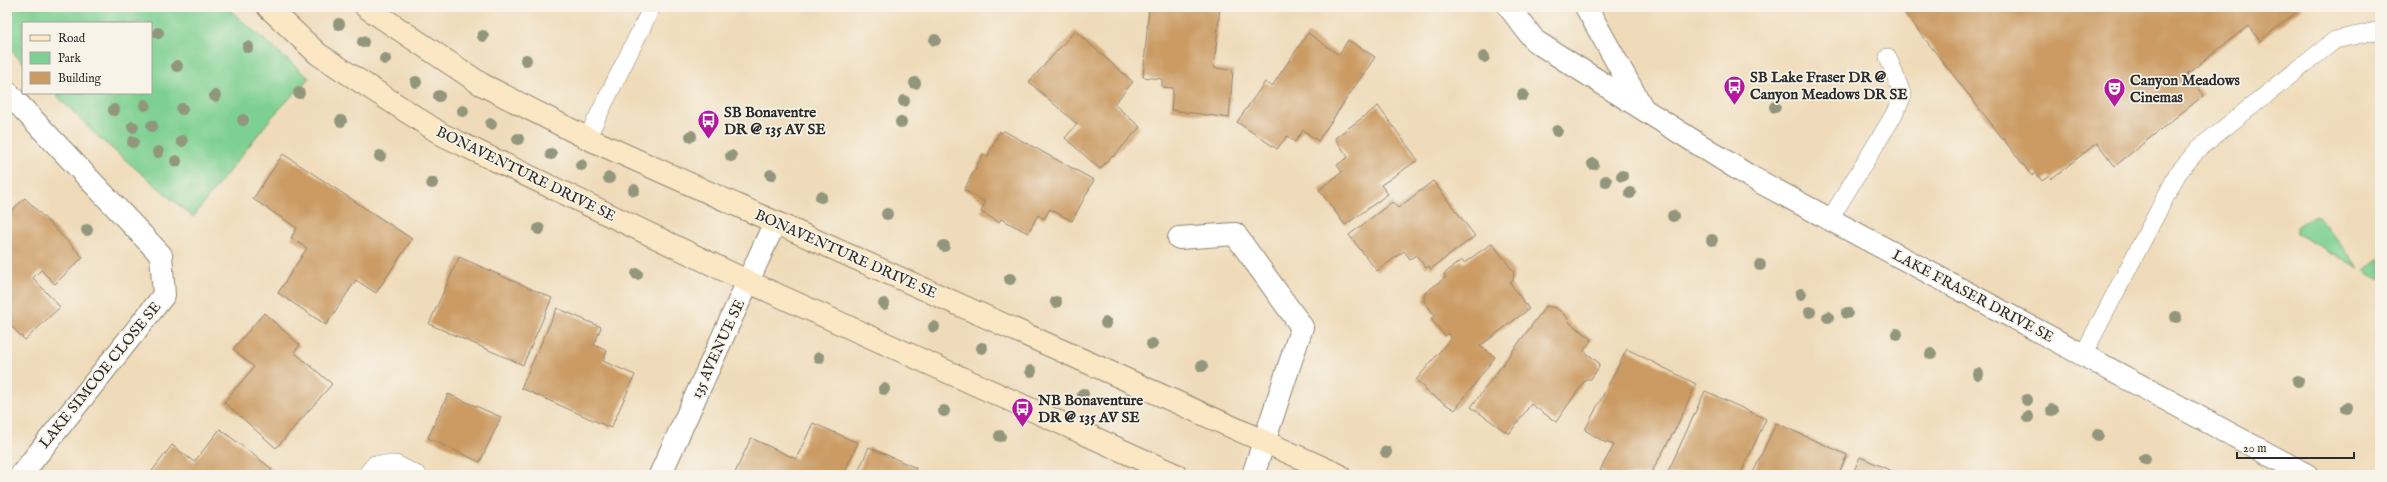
<svg xmlns="http://www.w3.org/2000/svg" width="2387" height="482" viewBox="0 0 2387 482" font-family="'IM FELL English',serif">
  <style>
    .green { fill: #7ed092; stroke: #547e5e }
    .building { fill: #cb9b63 }
    .lines { fill: none; stroke-linecap: round; stroke-linejoin: round }
    .lane-casing { stroke: #8d8372; stroke-width: 18 }
    .street-casing { stroke: #8d8372; stroke-width: 24 }
    .secondary-casing { stroke: #8d8372; stroke-width: 24 }
    .lane { stroke: #fff; stroke-width: 17 }
    .street { stroke: #fff; stroke-width: 22 }
    .secondary { stroke: #fbe7c3; stroke-width: 22 }
    .tree { fill: #91967c }
    .labels { text-anchor: middle; dominant-baseline: central; stroke-width: 3.5; stroke-linejoin: round; paint-order: stroke }
    .poi-label { font-size: 15px; font-weight: bold; fill: #2b2b2b; stroke: #f7f3e8; text-anchor: start }
    .street-label { font-size: 15px; fill: #2b2b2b; stroke: #f7f3e8 }
  </style>
  <rect width="100%" height="100%" fill="#f7f3e8"/>
  <filter id="ink" filterUnits="userSpaceOnUse"><feTurbulence type="fractalNoise" baseFrequency=".025" numOctaves="2"/><feDisplacementMap in="SourceGraphic" scale="8" xChannelSelector="R" yChannelSelector="G"/><feConvolveMatrix kernelMatrix="1 2 1 2 8 2 1 2 1" color-interpolation-filters="sRGB"/></filter>
  <filter id="wash" filterUnits="userSpaceOnUse"><feTurbulence type="fractalNoise" baseFrequency=".012" numOctaves="4" result="noise"/><feDisplacementMap in="SourceGraphic" scale="16" xChannelSelector="R" yChannelSelector="G"/><feGaussianBlur stdDeviation="0.9" result="paint"/><feColorMatrix in="noise" values="0 0 0 0 0 0 0 0 0 0 0 0 0 0 0 0 0 1.4 0 .05"/><feComposite in="paint" operator="in"/></filter>
  <g filter="url(#wash)">
    <rect width="100%" height="100%" fill="#efdbb9"/>
    <!-- green -->
    <g class="green">
      <polygon points="7,7 226,7 309,78 271,118 193,217 96,135 54,93 151,93 151,23 23,23 23,63 7,45"/>
      <polygon points="2313,215 2318,216 2359,268 2296,233 2296,228"/>
      <polygon points="2380,259 2380,280 2364,271"/>
    </g>
    <g id="blocks">
      <!-- building -->
      <g class="building">
        <polygon points="1149,7 1220,7 1214,68 1233,70 1229,118 1171,110 1173,88 1162,87 1162,79 1143,77"/>
        <polygon points="1900,7 2303,7 2260,41 2248,26 2187,74 2204,95 2115,166 2097,143 2051,179 2049,176 2042,181 2036,173 2032,176"/>
        <polygon points="1075,31 1133,82 1114,104 1140,127 1113,157 1112,156 1100,169 1065,138 1077,124 1029,82"/>
        <polygon points="1308,33 1339,55 1348,40 1375,57 1318,141 1303,130 1295,142 1287,136 1277,149 1237,122 1265,82 1272,86"/>
        <polygon points="1378,106 1418,160 1381,185 1388,194 1345,225 1319,190 1342,172 1337,165 1348,157 1335,138"/>
        <polygon points="1000,131 1002,133 1004,131 1094,180 1072,221 1050,209 1044,219 1038,215 1028,233 1001,219 999,222 981,212 985,202 964,190 983,154 987,157"/>
        <polygon points="283,154 412,239 376,293 356,280 326,325 278,293 307,248 291,238 297,228 253,199"/>
        <polygon points="1433,181 1475,236 1431,269 1429,266 1426,268 1416,255 1410,259 1404,251 1377,271 1349,235 1392,202 1398,208"/>
        <polygon points="25,198 83,257 55,284 41,270 33,278 60,307 25,340 7,322 7,215"/>
        <polygon points="1492,243 1514,272 1513,281 1510,283 1529,309 1480,346 1495,357 1455,410 1424,390 1425,388 1416,380 1451,338 1448,334 1445,336 1431,319 1435,316 1424,301 1425,293 1446,277 1444,274 1461,260 1464,263"/>
        <polygon points="459,257 552,298 523,365 429,324"/>
        <polygon points="1546,306 1556,308 1566,316 1570,323 1592,339 1584,351 1598,362 1599,367 1591,379 1586,379 1556,422 1531,404 1509,434 1471,407"/>
        <polygon points="557,308 601,327 594,345 607,351 603,361 635,375 611,428 521,388"/>
        <polygon points="264,313 300,345 294,352 332,384 276,448 224,402 254,367 233,349"/>
        <polygon points="1627,349 1696,384 1677,426 1650,475 1609,475 1600,470 1614,445 1607,441 1606,443 1585,430"/>
        <polygon points="1705,391 1766,419 1740,475 1667,474"/>
        <polygon points="448,394 501,417 480,462 428,438"/>
        <polygon points="813,423 858,443 843,475 734,475 751,438 796,459"/>
        <polygon points="1776,423 1847,455 1838,475 1752,475"/>
        <polygon points="220,429 272,469 267,475 149,475 172,445 194,462"/>
        <polygon points="869,447 916,468 913,475 857,475"/>
        <polygon points="1860,457 1901,475 1852,475"/>
      </g>
    </g>
  </g>
  <g filter="url(#ink)">
    <use href="#blocks" fill-opacity="0" stroke="#8d8372" stroke-width="1"/>
    <g class="lines">
      <defs>
        <g id="lane">
          <polyline points="587,138 652,7"/>
          <polyline points="1830,219 1892,118 1903,96 1888,57"/>
          <polyline points="2083,355 2178,173 2199,148 2335,40 2380,30"/>
          <polyline points="366,475 375,464 396,464 418,475"/>
        </g>
        <g id="street">
          <polyline points="1509,7 1535,41 1749,176 2307,475"/>
          <polyline points="1586,7 1642,107"/>
          <polyline points="7,92 161,255 164,295 21,475"/>
          <polyline points="1179,238 1235,234 1302,327 1253,475"/>
          <polyline points="660,475 775,222"/>
        </g>
        <g id="secondary">
          <polyline points="268,7 318,54 443,135 749,282 1176,475"/>
          <polyline points="366,7 481,84 587,138 1339,475"/>
        </g>
      </defs>
      <!-- lane casing -->
      <use href="#lane" class="lane-casing"/>
      <!-- street casing -->
      <use href="#street" class="street-casing"/>
      <!-- secondary casing -->
      <use href="#secondary" class="secondary-casing"/>
      <!-- lane -->
      <use href="#lane" class="lane"/>
      <!-- street -->
      <use href="#street" class="street"/>
      <!-- secondary -->
      <use href="#secondary" class="secondary"/>
    </g>
    <!-- trees -->
    <g class="tree">
      <circle cx="339" cy="24" r="6"/>
      <circle cx="158" cy="33" r="6"/>
      <circle cx="483" cy="36" r="6"/>
      <circle cx="935" cy="40" r="6"/>
      <circle cx="363" cy="42" r="6"/>
      <circle cx="248" cy="47" r="6"/>
      <circle cx="1484" cy="57" r="6"/>
      <circle cx="385" cy="59" r="6"/>
      <circle cx="526" cy="60" r="6"/>
      <circle cx="177" cy="66" r="6"/>
      <circle cx="416" cy="82" r="6"/>
      <circle cx="915" cy="83" r="6"/>
      <circle cx="299" cy="93" r="6"/>
      <circle cx="1523" cy="95" r="6"/>
      <circle cx="215" cy="96" r="6"/>
      <circle cx="439" cy="96" r="6"/>
      <circle cx="904" cy="101" r="6"/>
      <circle cx="145" cy="105" r="6"/>
      <circle cx="1775" cy="107" r="6"/>
      <circle cx="182" cy="109" r="6"/>
      <circle cx="114" cy="110" r="6"/>
      <circle cx="463" cy="111" r="6"/>
      <circle cx="243" cy="120" r="6"/>
      <circle cx="341" cy="121" r="6"/>
      <circle cx="901" cy="122" r="6"/>
      <circle cx="491" cy="124" r="6"/>
      <circle cx="152" cy="126" r="6"/>
      <circle cx="133" cy="127" r="6"/>
      <circle cx="1557" cy="131" r="6"/>
      <circle cx="691" cy="136" r="6"/>
      <circle cx="518" cy="139" r="6"/>
      <circle cx="182" cy="141" r="6"/>
      <circle cx="133" cy="142" r="6"/>
      <circle cx="158" cy="152" r="6"/>
      <circle cx="551" cy="154" r="6"/>
      <circle cx="380" cy="156" r="6"/>
      <circle cx="731" cy="156" r="6"/>
      <circle cx="176" cy="161" r="6"/>
      <circle cx="1593" cy="164" r="6"/>
      <circle cx="581" cy="165" r="6"/>
      <circle cx="771" cy="175" r="6"/>
      <circle cx="1622" cy="176" r="6"/>
      <circle cx="609" cy="178" r="6"/>
      <circle cx="1606" cy="181" r="6"/>
      <circle cx="432" cy="183" r="6"/>
      <circle cx="634" cy="190" r="6"/>
      <circle cx="1630" cy="193" r="6"/>
      <circle cx="821" cy="197" r="6"/>
      <circle cx="887" cy="214" r="6"/>
      <circle cx="1673" cy="216" r="6"/>
      <circle cx="539" cy="229" r="6"/>
      <circle cx="87" cy="230" r="6"/>
      <circle cx="1712" cy="240" r="6"/>
      <circle cx="944" cy="246" r="6"/>
      <circle cx="1760" cy="265" r="6"/>
      <circle cx="637" cy="274" r="6"/>
      <circle cx="1010" cy="279" r="6"/>
      <circle cx="1801" cy="294" r="6"/>
      <circle cx="1056" cy="302" r="6"/>
      <circle cx="884" cy="304" r="6"/>
      <circle cx="1810" cy="312" r="6"/>
      <circle cx="1847" cy="313" r="6"/>
      <circle cx="1828" cy="317" r="6"/>
      <circle cx="2176" cy="317" r="6"/>
      <circle cx="1106" cy="323" r="6"/>
      <circle cx="934" cy="327" r="6"/>
      <circle cx="1897" cy="334" r="6"/>
      <circle cx="1152" cy="344" r="6"/>
      <circle cx="982" cy="348" r="6"/>
      <circle cx="1931" cy="354" r="6"/>
      <circle cx="819" cy="358" r="6"/>
      <circle cx="1202" cy="366" r="6"/>
      <circle cx="1031" cy="371" r="6"/>
      <circle cx="1978" cy="374" r="6"/>
      <circle cx="2298" cy="381" r="6"/>
      <circle cx="884" cy="389" r="6"/>
      <circle cx="1083" cy="394" r="6"/>
      <circle cx="2027" cy="400" r="6"/>
      <circle cx="2347" cy="408" r="6"/>
      <circle cx="2052" cy="410" r="6"/>
      <circle cx="944" cy="411" r="6"/>
      <circle cx="1133" cy="417" r="6"/>
      <circle cx="2028" cy="417" r="6"/>
      <circle cx="2098" cy="435" r="6"/>
      <circle cx="1000" cy="436" r="6"/>
      <circle cx="1386" cy="452" r="6"/>
      <circle cx="2145" cy="459" r="6"/>
    </g>
  </g>
  <!-- icons -->
  <defs>
    <symbol id="bus-pin" viewBox="-11 -11 22 30"><path d="M0 17L-7.5 6A9.5 9.5 0 1 1 7.5 6Z" fill="#b5179e" stroke="#f7f3e8"/><path d="M-5-6H5V4H4V6H2V4H-2V6H-4V4H-5ZM-3.5-4V0h7V-4ZM-3.5 1.2v1.5H-2V1.2ZM2 1.2v1.5H3.5V1.2Z" fill="#fff"/></symbol>
    <symbol id="theatre-pin" viewBox="-11 -11 22 30"><path d="M0 17L-7.5 6A9.5 9.5 0 1 1 7.5 6Z" fill="#b5179e" stroke="#f7f3e8"/><path d="M-5-5.5Q0-4 5-5.5V0Q5 5 0 6Q-5 5-5 0ZM-3.3-2.5H-1v1.5H-3.3ZM1-2.5H3.3v1.5H1ZM-2.8 1Q0 5.5 2.8 1Z" fill="#fff"/></symbol>
  </defs>
  <g fill-rule="evenodd">
    <use href="#bus-pin" x="1722" y="74" width="25" height="34"/>
    <use href="#theatre-pin" x="2102" y="76" width="25" height="34"/>
    <use href="#bus-pin" x="696" y="108" width="25" height="34"/>
    <use href="#bus-pin" x="1010" y="396" width="25" height="34"/>
  </g>
  <g class="labels">
    <!-- poi labels -->
    <g class="poi-label">
      <text x="1750" y="77">SB Lake Fraser DR @<tspan x="1750" dy="17">Canyon Meadows DR SE</tspan></text>
      <text x="2130" y="80">Canyon Meadows<tspan x="2130" dy="17">Cinemas</tspan></text>
      <text x="724" y="112">SB Bonaventre<tspan x="724" dy="17">DR @ 135 AV SE</tspan></text>
      <text x="1038" y="400">NB Bonaventure<tspan x="1038" dy="17">DR @ 135 AV SE</tspan></text>
    </g>
    <!-- street labels -->
    <g class="street-label">
      <text transform="translate(526 174) rotate(26)">BONAVENTURE DRIVE SE</text>
      <text transform="translate(846 254) rotate(24)">BONAVENTURE DRIVE SE</text>
      <text transform="translate(1973 296) rotate(28)">LAKE FRASER DRIVE SE</text>
      <text transform="translate(718 349) rotate(-65)">135 AVENUE SE</text>
      <text transform="translate(100 375) rotate(-51)">LAKE SIMCOE CLOSE SE</text>
    </g>
  </g>
  <!-- margin -->
  <rect width="2387" height="482" fill="none" stroke="#f7f3e8" stroke-width="24"/>
  <!-- legend -->
  <rect x="22" y="22" width="130" height="72" fill="#f7f3e8" stroke="#a5a39c"/>
  <rect x="30" y="35" width="20" height="6" fill="#fbe7c3" stroke="#a5a39c"/>
  <text x="58" y="42" font-size="12" fill="#2b2b2b">Road</text>
  <rect x="30" y="52" width="20" height="12" fill="#7ed092" stroke="#a5a39c"/>
  <text x="58" y="62" font-size="12" fill="#2b2b2b">Park</text>
  <rect x="30" y="72" width="20" height="12" fill="#cb9b63" stroke="#a5a39c"/>
  <text x="58" y="82" font-size="12" fill="#2b2b2b">Building</text>
  <!-- scale -->
  <path d="M2237 452v6h117v-6" fill="none" stroke="#2b2b2b" stroke-width="2"/>
  <text x="2243" y="452" font-size="12" fill="#2b2b2b" stroke="#f7f3e8" stroke-width="3" paint-order="stroke">20 m</text>
</svg>
